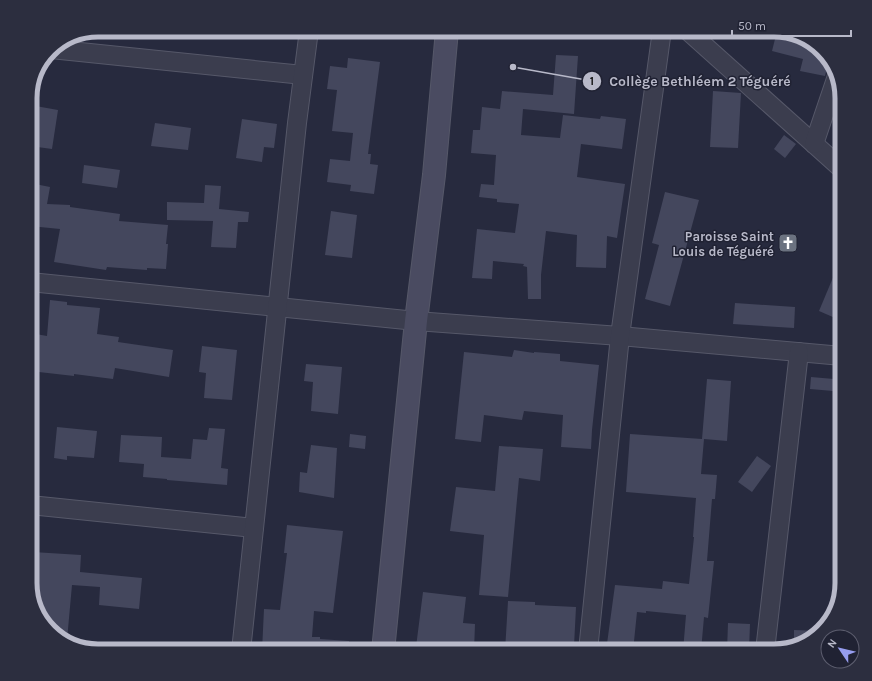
<svg xmlns="http://www.w3.org/2000/svg" width="872" height="681" viewBox="0 0 872 681" font-family="Karla,sans-serif">
  <style>
    .building { fill: #44475d }
    .lines { fill: none; stroke-linecap: round; stroke-linejoin: round }
    .street-casing { stroke: #565869; stroke-width: 20 }
    .secondary-casing { stroke: #565869; stroke-width: 24 }
    .street { stroke: #3b3d4e; stroke-width: 18 }
    .secondary { stroke: #4a4b61; stroke-width: 22 }
    .labels { text-anchor: middle; dominant-baseline: central; stroke-width: 3; stroke-linejoin: round; paint-order: stroke }
    .poi-label { font-size: 13px; font-weight: bold; fill: #b8b9c9; stroke: #202233; text-anchor: end }
    .rim { fill: none; stroke: #b8b9c9; stroke-width: 5 }
    .leader { fill: none; stroke: #b8b9c9; stroke-width: 1.5 }
    .callout-dot { fill: #b8b9c9; stroke: #202233; stroke-width: 1.5 }
    .mark-label { font-size: 12px; text-anchor: middle; font-weight: bold; fill: #111 }
    .callout-label { font-size: 14px; text-anchor: middle; font-weight: bold; fill: #b8b9c9; stroke: #202233; stroke-width: 3; stroke-linejoin: round; paint-order: stroke }
  </style>
  <rect width="100%" height="100%" fill="#272a3e"/>
  <!-- building -->
  <g class="building">
    <polygon points="777,31 816,44 829,60 825,76 800,71 803,59 772,51"/>
    <polygon points="556,55 578,56 574,114 523,109 521,135 560,138 563,115 600,119 601,116 626,119 622,149 581,144 577,177 625,184 617,238 607,236 606,268 576,267 577,235 546,231 541,275 541,299 528,299 527,267 523,266 524,264 493,261 492,279 472,278 477,229 515,233 519,204 497,202 497,199 479,197 481,184 494,185 496,155 471,153 473,130 480,130 482,107 500,109 502,91 553,95"/>
    <polygon points="348,58 380,62 368,154 371,154 370,164 378,165 374,194 350,191 351,185 327,182 330,159 350,161 353,133 332,131 337,90 327,89 330,66 347,68"/>
    <polygon points="713,91 741,93 738,148 710,147"/>
    <polygon points="30,105 58,110 52,149 30,146"/>
    <polygon points="242,119 277,124 274,148 264,147 262,162 236,158"/>
    <polygon points="155,123 191,128 188,150 151,146"/>
    <polygon points="784,135 796,144 785,158 774,149"/>
    <polygon points="84,165 120,170 117,188 82,183"/>
    <polygon points="30,183 50,187 47,204 70,205 70,207 120,214 119,221 168,225 166,244 168,244 166,269 147,268 147,270 107,267 106,270 54,262 60,229 30,226"/>
    <polygon points="205,185 221,186 219,209 249,212 248,222 238,222 236,248 211,247 213,221 167,220 167,202 204,203"/>
    <polygon points="665,192 699,200 670,306 645,299 659,245 652,243"/>
    <polygon points="331,211 357,215 352,258 325,255"/>
    <polygon points="842,256 842,321 819,311"/>
    <polygon points="50,300 67,302 67,305 100,308 97,334 119,337 118,342 173,350 169,377 115,368 113,379 74,374 74,376 30,371 30,333 47,336"/>
    <polygon points="735,303 795,307 794,328 733,324"/>
    <polygon points="202,346 237,350 232,400 204,398 206,373 199,372"/>
    <polygon points="514,350 534,353 534,352 560,354 560,361 599,365 592,430 591,449 561,447 563,415 524,411 522,420 484,415 481,442 455,439 464,352 512,357"/>
    <polygon points="306,364 342,367 338,414 311,411 313,382 304,381"/>
    <polygon points="811,377 834,379 833,391 810,389"/>
    <polygon points="707,379 731,381 727,441 704,439 701,474 717,475 715,499 712,499 707,561 714,561 708,618 704,617 701,651 683,651 686,615 646,611 646,613 637,612 633,651 606,651 615,585 662,589 663,581 689,584 694,537 693,537 696,498 626,492 630,434 702,439"/>
    <polygon points="57,427 97,431 94,458 67,456 67,460 54,458"/>
    <polygon points="209,428 225,429 221,468 228,469 227,485 167,480 167,479 143,477 144,464 119,462 121,435 162,437 161,457 191,459 193,439 207,440"/>
    <polygon points="350,434 366,436 365,449 349,447"/>
    <polygon points="311,445 337,448 334,498 299,492 300,472 307,473"/>
    <polygon points="499,446 543,449 540,481 519,478 508,597 479,595 484,535 450,531 456,487 495,491"/>
    <polygon points="757,456 771,466 752,492 738,482"/>
    <polygon points="287,525 343,531 333,613 314,611 312,637 320,637 320,639 349,641 349,651 262,651 264,609 280,610 287,553 284,553"/>
    <polygon points="33,552 81,555 80,572 142,578 139,609 99,605 100,587 72,585 67,640 56,637 37,613 31,589"/>
    <polygon points="423,592 466,597 463,623 475,624 474,651 441,651 416,647"/>
    <polygon points="508,601 535,602 535,605 576,607 574,646 533,644 532,651 505,651"/>
    <polygon points="728,623 750,624 749,651 727,651"/>
    <polygon points="794,630 820,631 804,644 794,647"/>
  </g>
  <g class="lines">
    <defs>
      <g id="street">
        <polyline points="687,30 842,169"/>
        <polyline points="51,49 303,75"/>
        <polyline points="814,144 837,76"/>
        <polyline points="30,282 416,321 620,336 842,356"/>
        <polyline points="30,505 254,528"/>
        <polyline points="241,651 297,123 309,30"/>
        <polyline points="588,651 620,336 662,30"/>
        <polyline points="765,651 799,352"/>
      </g>
      <polyline id="secondary" points="383,651 416,321 434,175 447,30"/>
    </defs>
    <!-- street casing -->
    <use href="#street" class="street-casing"/>
    <!-- secondary casing -->
    <use href="#secondary" class="secondary-casing"/>
    <!-- street -->
    <use href="#street" class="street"/>
    <!-- secondary -->
    <use href="#secondary" class="secondary"/>
  </g>
  <!-- icons -->
  <defs>
    <symbol id="church-square" viewBox="-11 -11 22 22"><rect x="-9" y="-9" width="18" height="18" rx="4" fill="#6b7280" stroke="#202233"/><path d="M-1.2-6h2.4v3.5h3.3v2.4h-3.3V6h-2.4V-.1h-3.3v-2.4h3.3Z" fill="#fff"/></symbol>
  </defs>
  <g fill-rule="evenodd">
    <use href="#church-square" x="777" y="232" width="22" height="22"/>
  </g>
  <g class="labels">
    <!-- poi labels -->
    <g class="poi-label">
      <text x="774" y="236">Paroisse Saint<tspan x="774" dy="15">Louis de Téguéré</tspan></text>
    </g>
  </g>
  <!-- crop -->
  <path d="M0 0H872V681H0ZM98 37H774A61 61 0 0 1 835 98V583A61 61 0 0 1 774 644H98A61 61 0 0 1 37 583V98A61 61 0 0 1 98 37Z" fill="#2c2e3f" fill-rule="evenodd"/>
  <path class="rim" d="M98 37H774A61 61 0 0 1 835 98V583A61 61 0 0 1 774 644H98A61 61 0 0 1 37 583V98A61 61 0 0 1 98 37Z"/>
  <!-- callouts -->
  <path class="leader" d="M513 67L592 81"/>
  <g class="callout-dot">
    <circle cx="513" cy="67" r="4"/>
    <circle cx="592" cy="81" r="10"/>
  </g>
  <g class="mark-label">
    <text x="592" y="85">1</text>
  </g>
  <g class="callout-label">
    <text x="700" y="86">Collège Bethléem 2 Téguéré</text>
  </g>
  <!-- north arrow -->
  <g transform="translate(840 649) rotate(305)"><circle r="19" fill="#202233" stroke="#5d5e6f"/>
  <path d="M0-3L7 15L0 10L-7 15Z" fill="#969def"/>
  <text y="-6" font-size="11" font-weight="bold" text-anchor="middle" fill="#b8b9c9">N</text>
  </g>
  <!-- scale -->
  <path d="M732 30v6h119v-6" fill="none" stroke="#b8b9c9" stroke-width="2"/>
  <text x="738" y="30" font-size="12" fill="#b8b9c9" stroke="#202233" stroke-width="3" paint-order="stroke">50 m</text>
</svg>
